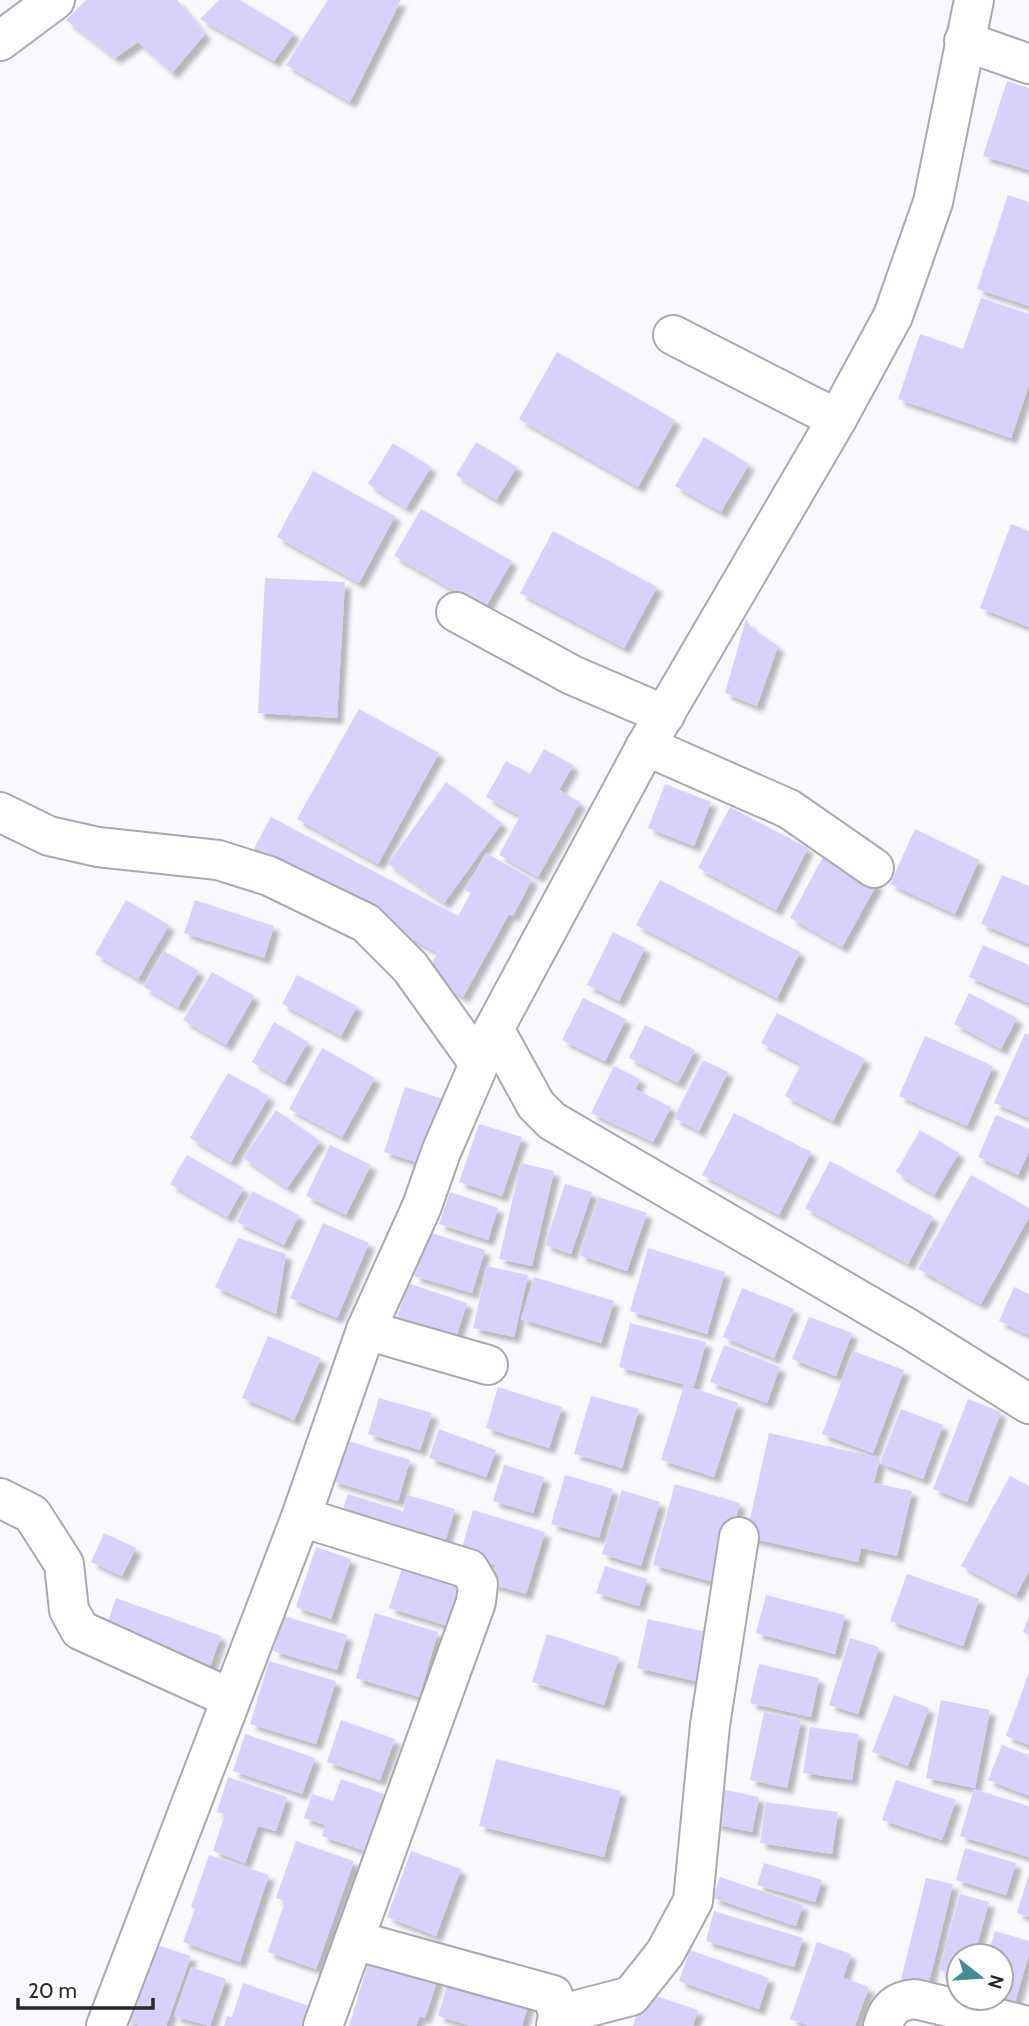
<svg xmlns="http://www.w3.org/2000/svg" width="1029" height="2026" viewBox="0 0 1029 2026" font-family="Cabin,sans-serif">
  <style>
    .building { fill: #d6d2fc; filter: url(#shadow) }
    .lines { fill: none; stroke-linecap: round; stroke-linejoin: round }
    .minor-casing { stroke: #aba7af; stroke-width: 42 }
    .tertiary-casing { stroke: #aba7af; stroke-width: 42 }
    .minor { stroke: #fff; stroke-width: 38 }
    .tertiary { stroke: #fff; stroke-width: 38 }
  </style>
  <defs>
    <filter id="shadow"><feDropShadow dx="6" dy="6" stdDeviation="2" flood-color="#0004"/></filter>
  </defs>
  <rect width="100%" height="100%" fill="#fbf7ff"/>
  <!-- building -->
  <g class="building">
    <polygon points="86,0 177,0 205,34 172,73 138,42 115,58 66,20"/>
    <polygon points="219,0 240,0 294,33 274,61 200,19"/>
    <polygon points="328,0 401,0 350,102 286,65"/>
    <polygon points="1007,81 1029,88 1029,170 983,156"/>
    <polygon points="1008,195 1029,202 1029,306 977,289"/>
    <polygon points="981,298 1029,314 1029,385 1011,438 898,399 920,334 963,349"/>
    <polygon points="557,352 675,420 638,487 519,419"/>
    <polygon points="704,437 749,464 721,512 675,486"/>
    <polygon points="476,442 517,467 496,500 456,475"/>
    <polygon points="393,443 431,467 406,508 368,484"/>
    <polygon points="313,471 395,516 359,583 277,537"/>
    <polygon points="421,509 512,561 485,608 394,556"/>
    <polygon points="1011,524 1029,531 1029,627 980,608"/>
    <polygon points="553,531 657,587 624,648 520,593"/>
    <polygon points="265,578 345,582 337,718 258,713"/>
    <polygon points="746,619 752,628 778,646 757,706 725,693"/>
    <polygon points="359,709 439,753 378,864 297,819"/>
    <polygon points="544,749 573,765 559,790 580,802 538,877 499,855 520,816 486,797 506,761 530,774"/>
    <polygon points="446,782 502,823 444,903 388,864"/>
    <polygon points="665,784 711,802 694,846 648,828"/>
    <polygon points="730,807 808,848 776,910 698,868"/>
    <polygon points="271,817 458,916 471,893 465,890 486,853 532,879 513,916 509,914 463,997 424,976 438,953 251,854"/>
    <polygon points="915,829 979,860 955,914 890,884"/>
    <polygon points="824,855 877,884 842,947 790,918"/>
    <polygon points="1002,875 1029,886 1029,944 981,924"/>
    <polygon points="660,880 800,952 777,998 636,925"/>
    <polygon points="126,900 169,925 138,979 95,954"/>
    <polygon points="195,900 274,926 264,958 184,933"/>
    <polygon points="613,932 645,948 619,1001 587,985"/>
    <polygon points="983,945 1029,965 1029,1003 969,977"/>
    <polygon points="164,951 199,971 178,1007 144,987"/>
    <polygon points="212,972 254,996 226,1045 183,1020"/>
    <polygon points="297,975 357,1006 341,1036 282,1004"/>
    <polygon points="969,993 1017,1018 1001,1049 954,1024"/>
    <polygon points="583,998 626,1019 605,1061 562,1040"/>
    <polygon points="777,1013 865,1059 833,1121 785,1096 801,1064 761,1043"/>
    <polygon points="274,1022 308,1042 285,1082 252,1062"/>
    <polygon points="645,1025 695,1050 678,1083 629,1058"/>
    <polygon points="1025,1033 1029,1035 1029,1118 994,1103"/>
    <polygon points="925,1036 993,1066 967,1126 899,1096"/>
    <polygon points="322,1048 375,1078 342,1137 289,1109"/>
    <polygon points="703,1060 728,1072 699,1131 674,1118"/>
    <polygon points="614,1066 640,1079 635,1089 671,1107 653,1142 591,1113"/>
    <polygon points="228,1073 269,1096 231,1162 190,1138"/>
    <polygon points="405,1087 450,1101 429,1166 384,1152"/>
    <polygon points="276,1110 320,1141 287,1188 243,1158"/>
    <polygon points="734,1113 811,1152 779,1215 702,1175"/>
    <polygon points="996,1115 1029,1129 1029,1151 1018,1175 978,1157"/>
    <polygon points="479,1124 522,1137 502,1196 459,1182"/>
    <polygon points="920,1130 959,1153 934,1195 896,1172"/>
    <polygon points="330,1145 371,1165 346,1215 306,1196"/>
    <polygon points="187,1155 244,1188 227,1217 170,1184"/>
    <polygon points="830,1161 933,1217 908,1264 805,1208"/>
    <polygon points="521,1163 554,1171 532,1266 499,1259"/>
    <polygon points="971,1175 1029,1208 1029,1217 981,1304 918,1269"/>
    <polygon points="565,1184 592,1192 571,1254 545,1245"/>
    <polygon points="252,1191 299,1215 284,1245 237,1222"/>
    <polygon points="450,1192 498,1208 488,1240 439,1224"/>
    <polygon points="599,1197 647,1213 627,1271 579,1255"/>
    <polygon points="323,1223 369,1243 337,1318 290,1298"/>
    <polygon points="428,1232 485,1250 472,1293 414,1276"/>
    <polygon points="238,1238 286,1254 276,1314 215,1287"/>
    <polygon points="648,1248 725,1272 707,1334 630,1311"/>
    <polygon points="487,1266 528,1275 514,1337 473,1328"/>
    <polygon points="534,1277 614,1301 601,1343 521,1319"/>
    <polygon points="408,1283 467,1303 454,1344 395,1324"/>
    <polygon points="1014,1287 1029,1294 1029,1335 999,1321"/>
    <polygon points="742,1288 794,1309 774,1358 723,1337"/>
    <polygon points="809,1317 852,1333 836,1376 792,1359"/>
    <polygon points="630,1323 706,1342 694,1387 619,1367"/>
    <polygon points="268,1336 321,1358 294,1420 242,1398"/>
    <polygon points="724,1345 780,1367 767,1403 710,1382"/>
    <polygon points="853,1351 904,1370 873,1453 822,1434"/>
    <polygon points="684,1385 738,1403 714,1477 661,1460"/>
    <polygon points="498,1387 562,1407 549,1448 486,1428"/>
    <polygon points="591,1396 639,1409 622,1468 574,1454"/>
    <polygon points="379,1398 432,1413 420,1450 368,1434"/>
    <polygon points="968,1399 1001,1412 967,1502 933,1489"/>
    <polygon points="901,1409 943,1425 923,1479 880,1463"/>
    <polygon points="439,1429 496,1450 486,1477 429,1458"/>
    <polygon points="769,1433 880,1458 874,1483 912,1491 897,1556 861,1548 858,1562 746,1537"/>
    <polygon points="345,1440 410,1460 398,1501 332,1481"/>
    <polygon points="504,1465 544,1477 533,1513 493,1501"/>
    <polygon points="565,1475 613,1489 599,1538 551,1524"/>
    <polygon points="1010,1476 1029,1486 1029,1571 1016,1595 961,1566"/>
    <polygon points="675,1484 740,1503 717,1583 653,1565"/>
    <polygon points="622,1490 660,1502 641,1566 602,1554"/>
    <polygon points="348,1494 403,1511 408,1495 455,1509 442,1551 338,1524"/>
    <polygon points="473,1510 545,1532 526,1594 491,1584 496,1565 460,1554"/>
    <polygon points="104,1533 136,1548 122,1576 91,1562"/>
    <polygon points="316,1547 351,1559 331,1619 296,1607"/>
    <polygon points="403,1565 468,1585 455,1628 389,1608"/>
    <polygon points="605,1566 647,1579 639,1606 596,1593"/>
    <polygon points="907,1574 979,1599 963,1646 890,1621"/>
    <polygon points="766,1595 845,1615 835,1654 756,1633"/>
    <polygon points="116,1598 221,1636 209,1670 105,1631"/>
    <polygon points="375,1613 438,1632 419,1697 356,1678"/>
    <polygon points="284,1616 347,1635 337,1670 273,1651"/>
    <polygon points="1029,1616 1029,1635 1023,1632"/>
    <polygon points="648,1619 711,1633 700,1682 637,1668"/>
    <polygon points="547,1634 619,1657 604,1705 532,1682"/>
    <polygon points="850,1638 879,1647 858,1714 829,1705"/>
    <polygon points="269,1661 336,1681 316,1744 250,1724"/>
    <polygon points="759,1664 819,1678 811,1717 750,1703"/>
    <polygon points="1029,1672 1029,1745 1006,1736"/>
    <polygon points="894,1695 929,1708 908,1766 872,1752"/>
    <polygon points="941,1700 990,1710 975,1788 926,1778"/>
    <polygon points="764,1712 801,1720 787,1788 750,1780"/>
    <polygon points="341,1720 395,1739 380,1780 327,1762"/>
    <polygon points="810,1727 859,1734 852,1780 803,1773"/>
    <polygon points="245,1734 315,1758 302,1794 233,1771"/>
    <polygon points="1002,1745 1029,1755 1029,1796 988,1780"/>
    <polygon points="496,1759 621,1791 604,1857 479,1826"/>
    <polygon points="228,1777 287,1797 276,1831 258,1826 245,1863 213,1851 225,1814 217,1812"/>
    <polygon points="341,1779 384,1794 365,1851 322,1836 325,1825 304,1818 312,1794 333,1801"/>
    <polygon points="896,1780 956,1800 942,1840 882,1820"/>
    <polygon points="722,1789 759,1797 752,1832 714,1824"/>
    <polygon points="974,1789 1029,1806 1029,1857 960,1836"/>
    <polygon points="766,1802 838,1812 832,1854 760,1843"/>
    <polygon points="296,1841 354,1861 316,1969 268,1952 285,1901 276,1898"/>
    <polygon points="965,1848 1016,1863 1006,1895 956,1880"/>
    <polygon points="411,1851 461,1869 436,1936 387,1917"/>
    <polygon points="209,1855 269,1875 240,1962 183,1942 195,1909 191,1907"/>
    <polygon points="764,1863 822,1880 815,1902 757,1885"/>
    <polygon points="720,1877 803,1905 796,1926 713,1898"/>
    <polygon points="1028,1877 1029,1877 1029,1917 1017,1913"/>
    <polygon points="926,1878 953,1884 928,1986 901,1979"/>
    <polygon points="960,1894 989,1902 974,1956 959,1956 959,1976 939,1970"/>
    <polygon points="714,1911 803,1938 794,1967 706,1941"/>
    <polygon points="995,1931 1029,1941 1029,1954 1015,2002 1001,1998 1001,1956 987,1956"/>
    <polygon points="817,1942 851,1954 843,1978 869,1987 855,2026 810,2026 790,2019"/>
    <polygon points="151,1943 191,1956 166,2026 141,2026 125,2020"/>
    <polygon points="690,1950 769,1978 759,2009 679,1981"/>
    <polygon points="371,1954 438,1978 425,2018 420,2016 416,2026 349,2026"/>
    <polygon points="191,1967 226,1979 210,2026 174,2016"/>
    <polygon points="451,1972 531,1995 522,2026 471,2026 438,2016"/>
    <polygon points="243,1983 309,2006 302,2026 224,2026 227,2016 232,2017"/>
    <polygon points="644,1992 698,2010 693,2026 633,2026"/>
  </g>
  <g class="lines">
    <defs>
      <g id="minor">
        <polyline points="0,41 55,0"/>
        <polyline points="964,41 1029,64"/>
        <polyline points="673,335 837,419"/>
        <polyline points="456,612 572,675 665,715"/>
        <polyline points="646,746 789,809 874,868"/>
        <polyline points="0,812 49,836 98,847 218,860 269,876 366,923 410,967 478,1062"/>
        <polyline points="366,1330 488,1365"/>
        <polyline points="0,1498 32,1514 64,1564 69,1610 80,1630 230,1698"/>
        <polyline points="301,1517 469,1569 478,1584 476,1602 323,2026"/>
        <polyline points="354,1940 553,1995 558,2015 556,2026"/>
        <polyline points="558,2015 631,1996 665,1953 693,1901 710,1725 739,1537"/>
        <polyline points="106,2026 301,1517 366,1330 422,1206 441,1152 494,1029"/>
        <path d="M883 2026C888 2008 896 2001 915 1999L1028 2026"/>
      </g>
      <polyline id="tertiary" points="974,0 933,202 893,316 837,419 646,746 494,1029 536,1105 552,1121 909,1329 1029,1404"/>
    </defs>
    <!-- minor casing -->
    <use href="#minor" class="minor-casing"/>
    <!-- tertiary casing -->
    <use href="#tertiary" class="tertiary-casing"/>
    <!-- minor -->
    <use href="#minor" class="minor"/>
    <!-- tertiary -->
    <use href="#tertiary" class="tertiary"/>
  </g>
  <!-- north arrow -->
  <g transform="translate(980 1977) rotate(107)"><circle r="33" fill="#ffffff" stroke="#a9a9aa" stroke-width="2"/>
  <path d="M0-5L12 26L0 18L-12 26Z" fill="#458c94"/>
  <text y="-10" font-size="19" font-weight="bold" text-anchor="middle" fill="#29272a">N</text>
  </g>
  <!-- scale -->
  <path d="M18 1998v10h135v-10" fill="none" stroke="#29272a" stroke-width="3.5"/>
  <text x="28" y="1998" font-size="21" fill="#29272a" stroke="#ffffff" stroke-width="5" paint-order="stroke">20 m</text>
</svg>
